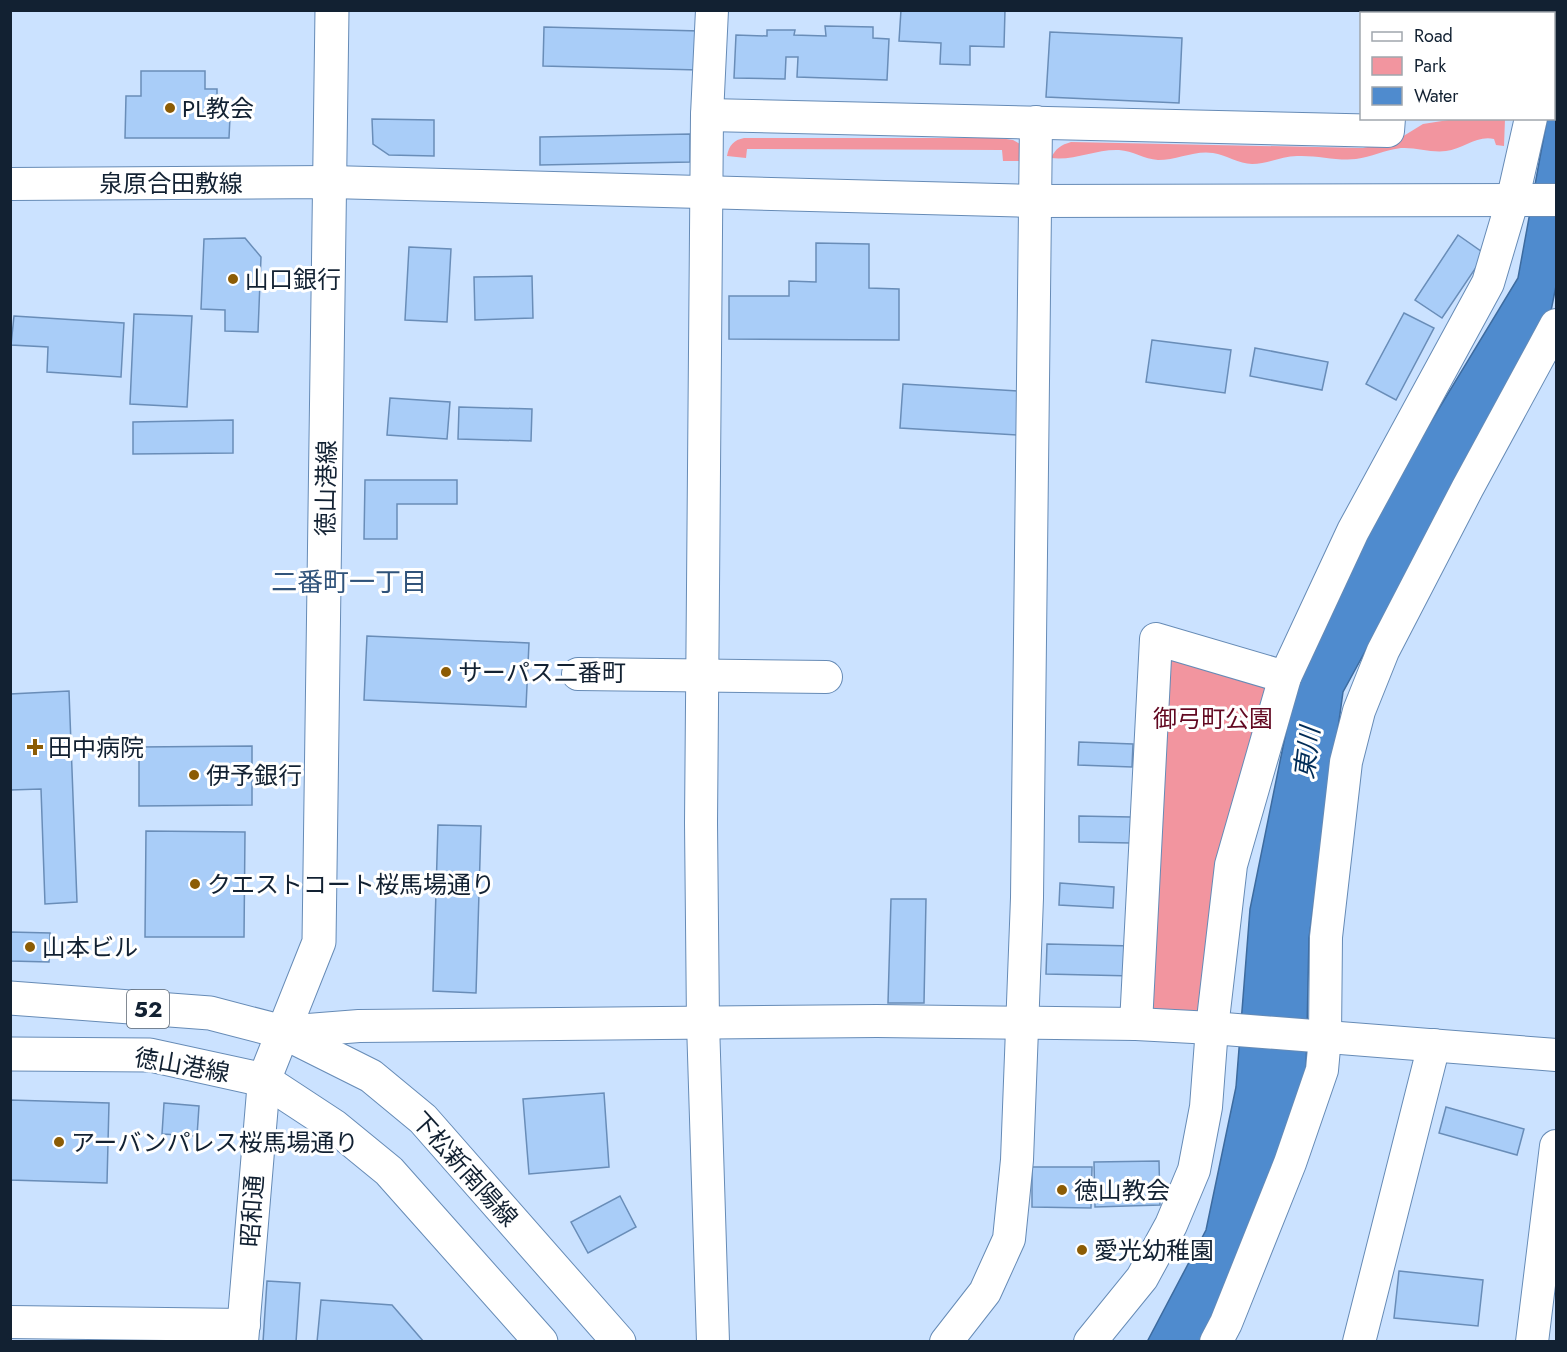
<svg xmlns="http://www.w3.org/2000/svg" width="1567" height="1352" viewBox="0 0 1567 1352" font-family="Jost,'Noto Sans JP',sans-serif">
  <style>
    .green { fill: #f2959f }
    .water { fill: #4f8bce; stroke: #3d6b9f; stroke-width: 1.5 }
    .building { fill: #a9cdf8; stroke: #698db8; stroke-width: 1.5 }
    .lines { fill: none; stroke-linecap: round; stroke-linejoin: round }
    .minor-casing { stroke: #668bb6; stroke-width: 34 }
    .major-casing { stroke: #668bb6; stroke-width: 35 }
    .minor { stroke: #fff; stroke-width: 32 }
    .major { stroke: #fff; stroke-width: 33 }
    .poi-dot { fill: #8c5c05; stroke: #fff; stroke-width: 2 }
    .labels { text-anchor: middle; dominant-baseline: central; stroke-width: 6; stroke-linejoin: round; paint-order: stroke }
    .shield { fill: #fff; stroke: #596470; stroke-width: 1.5 }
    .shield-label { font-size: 22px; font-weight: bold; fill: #122132 }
    .poi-label { font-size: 24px; fill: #122132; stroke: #fff; text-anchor: start }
    .street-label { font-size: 24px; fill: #122132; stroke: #fff }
    .park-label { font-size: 24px; fill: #620821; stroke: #fff }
    .neighbourhood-label { font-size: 26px; fill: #30537a; stroke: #fff }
    .water-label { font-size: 26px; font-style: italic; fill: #002c57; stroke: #fff }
  </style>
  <rect width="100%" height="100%" fill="#cbe2ff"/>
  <!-- green -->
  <g class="green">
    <path d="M1461 118 1505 119 1504 146 1496 145 1494 139C1477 135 1463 149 1446 151 1431 153 1416 147 1401 148 1385 150 1371 157 1356 159 1336 161 1317 155 1297 156 1282 156 1268 164 1252 164 1239 164 1226 155 1213 153 1195 150 1177 160 1158 160 1144 159 1133 151 1119 150 1096 149 1074 161 1051 158 1056 148 1061 145 1071 142L1363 148 1397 140 1423 124Z"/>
    <path d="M744 138H999L1013 140 1022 145 1024 161H1003L1002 150 747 149 746 158 727 156C729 145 734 140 744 138Z"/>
    <polygon points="1168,650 1274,686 1207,1015 1146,1010"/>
  </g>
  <!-- water -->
  <polygon class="water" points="1556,67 1556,286 1551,311 1343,692 1309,938 1306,1076 1252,1257 1205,1341 1147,1342 1206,1230 1236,1087 1250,909 1300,663 1398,476 1518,278 1547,119 1554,118 1554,83"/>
  <!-- building -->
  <g class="building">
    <polygon points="901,10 1005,10 1004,47 970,46 970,65 940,64 941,43 899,41"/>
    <polygon points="825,26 873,27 873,38 889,39 887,80 797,77 798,57 786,57 785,79 734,78 736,35 767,36 767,30 795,30 794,35 826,36"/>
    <polygon points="544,27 700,31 699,70 543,66"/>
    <polygon points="1050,32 1182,38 1179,103 1046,97"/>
    <polygon points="141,71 205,71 205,89 217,89 217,118 230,117 229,138 125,138 126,96 141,96"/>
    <polygon points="372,119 434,120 434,156 389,155 373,144"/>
    <polygon points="690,134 690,162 540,165 540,137"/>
    <polygon points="1458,235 1485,254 1442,318 1415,300"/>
    <polygon points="245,238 261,257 258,332 225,331 225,310 201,309 204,239"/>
    <polygon points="816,243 869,244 869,288 899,289 899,340 729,339 729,296 789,296 789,281 816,282"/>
    <polygon points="409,247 451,249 447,322 405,320"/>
    <polygon points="532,276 533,318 475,320 474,277"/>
    <polygon points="1404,313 1434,328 1396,400 1366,384"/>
    <polygon points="134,314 192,316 187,407 130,404"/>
    <polygon points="14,316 124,323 121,377 47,372 48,347 11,345"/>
    <polygon points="1152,340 1231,350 1225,393 1146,382"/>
    <polygon points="1255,348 1328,362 1322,390 1250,376"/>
    <polygon points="903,384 1020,391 1017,435 900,428"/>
    <polygon points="390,398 450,402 447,439 387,435"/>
    <polygon points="459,407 532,409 531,441 458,439"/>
    <polygon points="233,420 233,453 133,454 133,422"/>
    <polygon points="365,480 457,480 457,504 397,504 397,539 364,539"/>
    <polygon points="367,636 529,643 526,707 364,700"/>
    <polygon points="69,691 77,902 45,904 41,789 10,790 10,694"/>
    <polygon points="1079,742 1133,744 1132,767 1078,765"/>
    <polygon points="252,746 252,805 139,806 139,747"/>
    <polygon points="1079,816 1131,817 1131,843 1079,842"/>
    <polygon points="438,825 481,826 476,993 433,991"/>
    <polygon points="146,831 245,832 244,937 145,937"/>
    <polygon points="1060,883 1114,887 1113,908 1059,905"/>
    <polygon points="891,899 926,899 924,1003 888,1003"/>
    <polygon points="10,932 50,933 49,962 10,961"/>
    <polygon points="1047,944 1133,946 1133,976 1046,974"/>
    <polygon points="604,1093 609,1167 529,1174 523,1099"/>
    <polygon points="10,1100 109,1103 107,1183 10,1180"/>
    <polygon points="164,1103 199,1106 197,1136 162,1134"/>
    <polygon points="1446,1107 1524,1129 1517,1155 1439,1133"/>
    <polygon points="1159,1161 1160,1205 1095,1207 1094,1162"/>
    <polygon points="1032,1167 1092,1167 1091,1208 1032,1207"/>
    <polygon points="620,1196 636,1227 588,1253 571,1222"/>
    <polygon points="1399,1271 1483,1280 1478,1326 1394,1318"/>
    <polygon points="267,1281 300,1283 296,1342 263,1342"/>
    <polygon points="321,1300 392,1305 424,1342 317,1342"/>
  </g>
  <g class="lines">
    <defs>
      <g id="minor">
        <polyline points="712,10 707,115 701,823 703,1023 713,1342"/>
        <polyline points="1551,10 1551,14"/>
        <polyline points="1392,14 1392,10"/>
        <polyline points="707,115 1388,131 1389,118"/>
        <polyline points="10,184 331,182 1035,201 1556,200"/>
        <polyline points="578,674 826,677"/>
        <polyline points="1136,1024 1156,639 1285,677"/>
        <polyline points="283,1032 359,1026 877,1021 1136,1024 1212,1028 1556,1055"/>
        <polyline points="10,1322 244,1325"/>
        <polyline points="242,1342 264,1080"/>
        <polyline points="946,1342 985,1292 1009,1239 1017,1160 1027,898 1036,122"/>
        <polyline points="1090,1342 1142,1278 1171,1225 1194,1170 1206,1107 1212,1028 1231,865 1285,677 1353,531 1488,283 1512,202 1531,118"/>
        <polyline points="1216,1342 1226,1323 1290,1163 1322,1070 1325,1037 1326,937 1346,762 1359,711 1383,651 1467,489 1556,325"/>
        <polyline points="1359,1342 1434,1045"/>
        <polyline points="1532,1342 1556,1146"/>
      </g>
      <g id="major">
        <polyline points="10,998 210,1013 283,1032 371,1076 423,1119 619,1342"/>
        <polyline points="10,1054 150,1055 264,1080 334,1126 389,1171 541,1342"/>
        <polyline points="264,1080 319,942 332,10"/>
      </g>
    </defs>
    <!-- minor casing -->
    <use href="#minor" class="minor-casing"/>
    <!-- major casing -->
    <use href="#major" class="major-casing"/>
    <!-- minor -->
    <use href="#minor" class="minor"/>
    <!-- major -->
    <use href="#major" class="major"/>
  </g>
  <!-- markers -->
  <g class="poi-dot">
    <circle cx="170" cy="108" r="6"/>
    <circle cx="233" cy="279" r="6"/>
    <circle cx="446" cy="672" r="6"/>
    <path d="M32 738h6v6h6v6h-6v6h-6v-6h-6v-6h6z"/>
    <circle cx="194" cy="775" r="6"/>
    <circle cx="195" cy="884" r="6"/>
    <circle cx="30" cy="947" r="6"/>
    <circle cx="59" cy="1142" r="6"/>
    <circle cx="1062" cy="1190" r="6"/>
    <circle cx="1082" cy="1250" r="6"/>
  </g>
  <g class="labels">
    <!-- shield labels -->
    <rect class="shield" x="127" y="990" width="42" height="38" rx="4.5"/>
    <g class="shield-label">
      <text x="148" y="1009">52</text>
    </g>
    <!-- poi labels -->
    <g class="poi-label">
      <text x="182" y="108">PL教会</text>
      <text x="245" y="279">山口銀行</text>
      <text x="458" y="672">サーパス二番町</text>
      <text x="48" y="747">田中病院</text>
      <text x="206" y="775">伊予銀行</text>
      <text x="207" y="884">クエストコート桜馬場通り</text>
      <text x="42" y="947">山本ビル</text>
      <text x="71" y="1142">アーバンパレス桜馬場通り</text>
      <text x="1074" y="1190">徳山教会</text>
      <text x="1094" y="1250">愛光幼稚園</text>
    </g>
    <!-- street labels -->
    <g class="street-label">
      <text x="171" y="183">泉原合田敷線</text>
      <text transform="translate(326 488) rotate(-89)">徳山港線</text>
      <text transform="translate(182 1065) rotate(10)">徳山港線</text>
      <text transform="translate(465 1169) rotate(48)">下松新南陽線</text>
      <text transform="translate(252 1211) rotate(-86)">昭和通</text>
    </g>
    <!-- park labels -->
    <g class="park-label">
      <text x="1213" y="718">御弓町公園</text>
    </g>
    <!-- neighbourhood labels -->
    <g class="neighbourhood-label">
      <text x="349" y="582">二番町一丁目</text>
    </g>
    <!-- water labels -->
    <g class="water-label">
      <text transform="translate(1307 753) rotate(-83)">東川</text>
    </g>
  </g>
  <!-- border -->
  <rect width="1567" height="1352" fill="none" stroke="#122132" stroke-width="24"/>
  <!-- legend -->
  <rect x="1360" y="12" width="195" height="108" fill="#ffffff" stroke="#a0a6ad" stroke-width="1.5"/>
  <rect x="1372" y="32" width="30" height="9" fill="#ffffff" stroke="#a0a6ad" stroke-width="1.5"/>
  <text x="1414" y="42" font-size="18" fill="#122132">Road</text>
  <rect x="1372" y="57" width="30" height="18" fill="#f2959f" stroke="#a0a6ad" stroke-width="1.5"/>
  <text x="1414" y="72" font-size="18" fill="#122132">Park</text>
  <rect x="1372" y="87" width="30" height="18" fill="#4f8bce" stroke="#a0a6ad" stroke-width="1.5"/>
  <text x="1414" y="102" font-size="18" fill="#122132">Water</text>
</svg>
